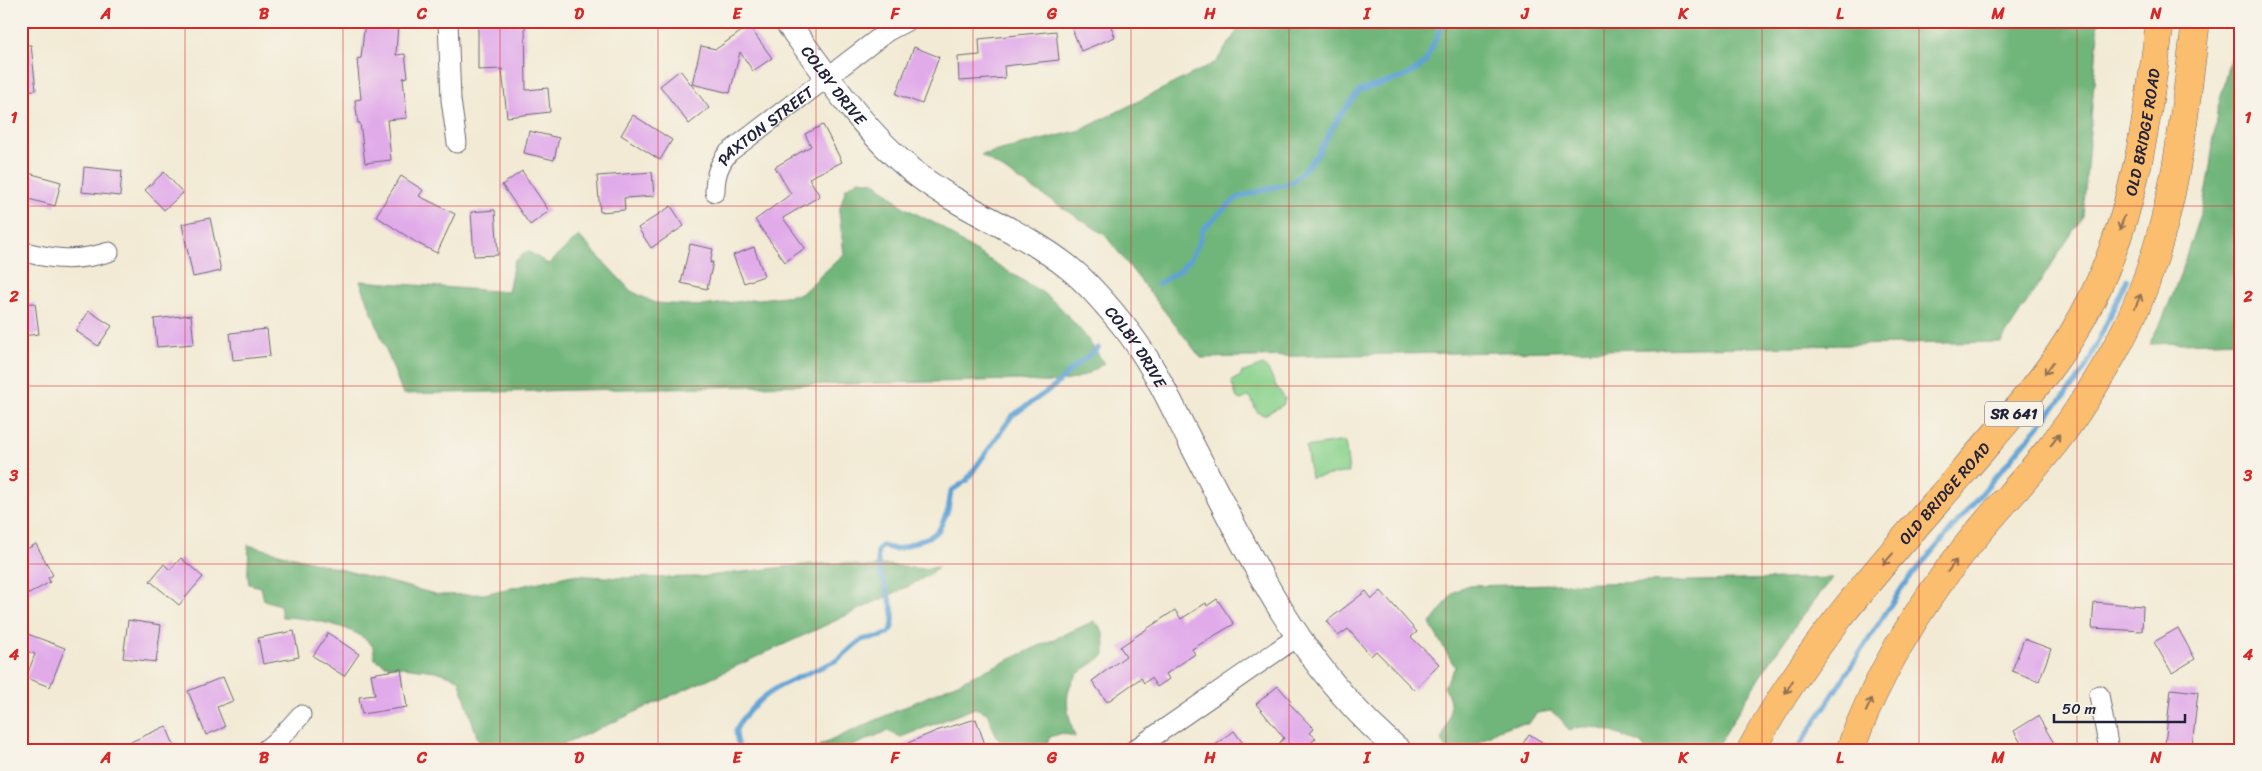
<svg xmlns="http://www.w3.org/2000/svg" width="2262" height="771" viewBox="0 0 2262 771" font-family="Sriracha,sans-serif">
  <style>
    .green { fill: #8bd38e; stroke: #567a64 }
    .forest { fill: #70b579; stroke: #496c5a }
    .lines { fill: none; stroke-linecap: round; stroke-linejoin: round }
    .stream { stroke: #5fa2d4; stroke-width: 5 }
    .building { fill: #e1abea }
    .minor-casing { stroke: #6b6871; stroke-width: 21 }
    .tertiary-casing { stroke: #6b6871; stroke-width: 26 }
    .primary-casing { stroke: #6b6871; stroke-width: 29 }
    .minor { stroke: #fff; stroke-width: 19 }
    .tertiary { stroke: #fff; stroke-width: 24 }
    .primary { stroke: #fbbd6e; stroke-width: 28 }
    .oneway { stroke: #8e7054 }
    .grid { fill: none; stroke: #d62828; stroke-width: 1; stroke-opacity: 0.55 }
    .labels { text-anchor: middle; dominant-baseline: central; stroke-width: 4.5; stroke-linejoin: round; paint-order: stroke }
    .shield { fill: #f7f3e8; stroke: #62616f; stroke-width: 1 }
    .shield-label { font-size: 15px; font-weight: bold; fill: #22223b }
    .street-label { font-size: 16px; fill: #22223b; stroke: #f7f3e8 }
    .neatline { fill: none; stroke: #d62828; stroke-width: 2 }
    .grid-label { font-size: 16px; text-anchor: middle; font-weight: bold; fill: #d62828 }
  </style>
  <rect width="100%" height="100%" fill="#f7f3e8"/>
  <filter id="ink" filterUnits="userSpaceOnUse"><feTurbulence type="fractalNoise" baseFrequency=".02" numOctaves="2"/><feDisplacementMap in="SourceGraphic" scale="10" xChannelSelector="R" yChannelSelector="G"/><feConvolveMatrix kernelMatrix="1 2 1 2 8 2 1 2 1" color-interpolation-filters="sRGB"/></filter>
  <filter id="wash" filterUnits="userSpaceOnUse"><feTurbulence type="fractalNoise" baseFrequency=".0096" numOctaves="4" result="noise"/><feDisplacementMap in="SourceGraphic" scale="20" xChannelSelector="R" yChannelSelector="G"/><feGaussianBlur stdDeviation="1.12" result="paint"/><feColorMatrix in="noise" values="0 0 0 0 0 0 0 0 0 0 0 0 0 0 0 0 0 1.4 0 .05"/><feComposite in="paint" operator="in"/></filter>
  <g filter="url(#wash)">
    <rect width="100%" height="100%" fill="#f2ead4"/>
    <!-- green -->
    <g class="green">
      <path d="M1263 365C1270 371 1270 374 1274 382 1276 387 1281 392 1285 399L1283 405 1264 415 1257 412 1250 396 1241 400 1237 398 1232 384 1233 380 1241 376V373Z"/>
      <polygon points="1345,441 1349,472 1311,478 1306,447"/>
    </g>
    <!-- forest -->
    <g class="forest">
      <polygon points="1244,21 2099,21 2083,216 2001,342 1201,358 1105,235 981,155 1081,130 1216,62"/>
      <polygon points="2239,21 2241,341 2149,344 2163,318 2178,281 2203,205 2210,167 2217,112"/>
      <path d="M859 180 875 182 905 208 942 227 964 244 1043 293 1059 306 1083 333 1104 363C1076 385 1052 384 1019 380L403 394 360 281 508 292 514 262 528 251 548 264 579 236 631 291 655 303 702 306 801 294 844 254 839 211 846 188Z"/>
      <path d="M248 545 439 595 484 594 572 575 620 578 700 577 810 564 846 563 865 567 888 565 924 569 939 567 930 574 911 585 809 633 552 750H477L479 743 459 679 436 671 386 665 375 659C374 656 374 650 373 647 360 626 305 617 282 617L280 605 264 600 261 587 249 584C246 571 250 558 248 545Z"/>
      <path d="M1833 578C1788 631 1750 689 1716 750H1645L1642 744C1620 736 1590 719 1569 731L1561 719 1551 711 1537 713 1528 724 1512 725 1498 730 1467 750H1448L1441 741C1448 723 1456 705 1444 687L1455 667 1430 624 1454 592 1465 586Z"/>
      <path d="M1094 621C1106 631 1105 640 1105 655 1097 661 1081 670 1076 676 1061 694 1069 718 1075 737L1063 733 1049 737 1046 750C1002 750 1004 755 987 713L975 708 901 737 887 731 843 750H810Z"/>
    </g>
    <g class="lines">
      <!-- stream -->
      <g class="stream">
        <polyline points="1158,284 1180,270 1190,259 1198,245 1203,229 1225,208 1239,197 1293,182 1317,155 1339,117 1359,91 1404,77 1418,69 1426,61 1444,21"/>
        <path d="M740 750C738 744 736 737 736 731 737 725 742 720 746 715 771 683 801 678 835 661 845 656 852 645 862 640 871 636 888 640 892 627 899 604 874 575 878 550L882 546 894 549 901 548 931 536 939 530 948 510 951 491 966 481 1012 416 1055 386 1071 370 1098 348"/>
        <polyline points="1797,750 1903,586 2077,381 2087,365 2127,279"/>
      </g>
    </g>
    <g id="blocks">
      <!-- building -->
      <g class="building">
        <polygon points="365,21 398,21 396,55 405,54 408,77 403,78 407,118 387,120 391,160 365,163 360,123 358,123 355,100 361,99 357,59 361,58"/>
        <polygon points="478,21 525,21 526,90 548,88 550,112 507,117 502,69 478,70"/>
        <polygon points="1069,21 1109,21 1115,37 1081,51"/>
        <polygon points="749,26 772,58 753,71 740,52 730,93 692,84 701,46 716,49"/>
        <polygon points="1056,31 1059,60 1004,66 1005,78 959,81 958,57 980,55 979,39"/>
        <polygon points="21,45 31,45 36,90 21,91"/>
        <polygon points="914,47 939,57 922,104 896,94"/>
        <polygon points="680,70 709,108 689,124 660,86"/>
        <polygon points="633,115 672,140 660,160 621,135"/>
        <polygon points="823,125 842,162 809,178 820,196 783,218 805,248 785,262 755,220 791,194 775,167 811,146 805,134"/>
        <polygon points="529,131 559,138 554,160 524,153"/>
        <polygon points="84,167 122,171 120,196 82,192"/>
        <polygon points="21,171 61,182 55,206 21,197"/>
        <polygon points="522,171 549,211 530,225 502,185"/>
        <polygon points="164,172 183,193 164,210 145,190"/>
        <polygon points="652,172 654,196 624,198 625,210 600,212 597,176"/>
        <polygon points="401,176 423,190 419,196 455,214 437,253 417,243 376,216"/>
        <polygon points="671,206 684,226 651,248 638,228"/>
        <polygon points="495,210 498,255 474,256 471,212"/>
        <polygon points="210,218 221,271 193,277 182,224"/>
        <polygon points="690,244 713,249 710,263 713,262 707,289 681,283"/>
        <polygon points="754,247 764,276 744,283 733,255"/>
        <polygon points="35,303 39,334 21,336 21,304"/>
        <polygon points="89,311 112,326 98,346 76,331"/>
        <polygon points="191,315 194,344 157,347 154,319"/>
        <polygon points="267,329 270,356 233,360 230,333"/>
        <polygon points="36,544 53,575 48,578 50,582 29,594 21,582 21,552"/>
        <polygon points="181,558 203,577 179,605 150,581 164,564 170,570"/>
        <polygon points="1366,591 1372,599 1381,591 1417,632 1411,637 1439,664 1414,690 1376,651 1371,656 1348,629 1338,636 1327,621"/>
        <polygon points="1217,599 1234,624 1192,649 1195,654 1166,674 1169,679 1157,687 1151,678 1144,683 1141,678 1107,702 1092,681 1126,656 1120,647 1175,610 1181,619 1206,603 1207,606"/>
        <polygon points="2094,602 2143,606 2142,631 2092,628"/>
        <polygon points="128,620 161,625 156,662 123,658"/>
        <polygon points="2178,628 2195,659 2172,673 2154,642"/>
        <polygon points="294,631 299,657 263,664 258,638"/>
        <polygon points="25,633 65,648 50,687 26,678 35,654 21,649"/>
        <polygon points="328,633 359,654 344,676 313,656"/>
        <polygon points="2024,639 2051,649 2039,681 2012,671"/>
        <polygon points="401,669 407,707 362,714 359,697 375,695 371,674"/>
        <polygon points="223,677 233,701 217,707 225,727 206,735 188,691"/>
        <polygon points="1278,686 1291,701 1289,703 1314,729 1310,733 1316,738 1304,750 1273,750 1284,738 1256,704"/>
        <polygon points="2171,689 2198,692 2192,747 2165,744"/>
        <polygon points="2038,716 2058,750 2025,750 2014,731"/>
        <polygon points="976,719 987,750 892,750 936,731"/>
        <polygon points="166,726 176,750 113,750"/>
        <polygon points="1234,731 1248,750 1209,750"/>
        <polygon points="1529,734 1555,750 1519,750"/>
      </g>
    </g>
  </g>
  <g filter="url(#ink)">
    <use href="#blocks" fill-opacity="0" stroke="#6b6871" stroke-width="1"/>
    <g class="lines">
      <defs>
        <g id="minor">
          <polyline points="448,21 451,100 457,143"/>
          <path id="s1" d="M715 192C715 176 718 166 728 153L888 31 907 21"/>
          <path d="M21 251C55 260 75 262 109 252"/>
          <polyline points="2099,695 2109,750"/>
          <polyline points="265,750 280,738 301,715"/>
          <polyline points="1134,750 1297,637"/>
        </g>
        <g id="tertiary">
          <path id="s2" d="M786 21C825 73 861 128 911 170 959 209 1020 229 1068 267 1088 283 1106 304 1122 324 1151 359 1170 402 1190 441 1248 552 1300 669 1399 750"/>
        </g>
        <g id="primary">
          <path id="s3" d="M1751 750C1806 647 1885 561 1961 474 2008 419 2060 365 2092 299 2135 211 2148 118 2160 21"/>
          <path d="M1850 750C1877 675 1917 608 1967 546 2003 501 2045 460 2077 412 2102 374 2126 335 2142 292 2176 206 2185 113 2196 21"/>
        </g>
      </defs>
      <!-- minor casing -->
      <use href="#minor" class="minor-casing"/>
      <!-- tertiary casing -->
      <use href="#tertiary" class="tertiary-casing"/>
      <!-- primary casing -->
      <use href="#primary" class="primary-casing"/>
      <!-- minor -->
      <use href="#minor" class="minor"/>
      <!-- tertiary -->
      <use href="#tertiary" class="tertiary"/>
      <!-- primary -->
      <use href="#primary" class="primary"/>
    </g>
    <!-- one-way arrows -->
    <defs><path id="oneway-shaft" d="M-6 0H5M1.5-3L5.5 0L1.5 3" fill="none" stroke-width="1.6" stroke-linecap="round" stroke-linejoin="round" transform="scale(1.25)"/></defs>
    <g class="oneway">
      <use href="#oneway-shaft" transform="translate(2122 223) rotate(109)"/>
      <use href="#oneway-shaft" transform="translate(2138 301) rotate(-66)"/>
      <use href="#oneway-shaft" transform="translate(2049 368) rotate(126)"/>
      <use href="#oneway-shaft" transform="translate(2055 440) rotate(-52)"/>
      <use href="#oneway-shaft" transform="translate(1888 559) rotate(131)"/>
      <use href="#oneway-shaft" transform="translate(1952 566) rotate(-53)"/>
      <use href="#oneway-shaft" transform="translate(1789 687) rotate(121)"/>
      <use href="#oneway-shaft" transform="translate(1869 705) rotate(-65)"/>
    </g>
  </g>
  <!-- grid -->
  <path class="grid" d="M185 21V750M343 21V750M500 21V750M658 21V750M816 21V750M973 21V750M1131 21V750M1289 21V750M1446 21V750M1604 21V750M1762 21V750M1919 21V750M2077 21V750M21 206H2241M21 386H2241M21 564H2241"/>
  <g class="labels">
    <!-- shield labels -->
    <rect class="shield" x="1985" y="401.5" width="58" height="25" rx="4"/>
    <g class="shield-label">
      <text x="2014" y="414">SR 641</text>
    </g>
    <!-- street labels -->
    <g class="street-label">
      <text stroke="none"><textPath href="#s2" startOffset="80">COLBY DRIVE</textPath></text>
      <text stroke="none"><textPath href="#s1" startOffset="88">PAXTON STREET</textPath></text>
      <text stroke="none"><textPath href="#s3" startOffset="742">OLD BRIDGE ROAD</textPath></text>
      <text stroke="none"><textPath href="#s2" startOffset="485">COLBY DRIVE</textPath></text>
      <text stroke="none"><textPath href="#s3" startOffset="322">OLD BRIDGE ROAD</textPath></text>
    </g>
  </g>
  <!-- margin -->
  <rect width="2262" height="771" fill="none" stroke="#f7f3e8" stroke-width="55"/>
  <!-- scale -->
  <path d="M2054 714v8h131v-8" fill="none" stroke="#22223b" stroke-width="2.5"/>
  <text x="2062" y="714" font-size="15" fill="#22223b" stroke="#f7f3e8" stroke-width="4" paint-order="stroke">50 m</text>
  <rect x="28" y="28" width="2206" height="716" class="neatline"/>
  <g class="grid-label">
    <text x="106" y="19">A</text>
    <text x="264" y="19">B</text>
    <text x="422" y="19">C</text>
    <text x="579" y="19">D</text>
    <text x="737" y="19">E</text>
    <text x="895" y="19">F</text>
    <text x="1052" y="19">G</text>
    <text x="1210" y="19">H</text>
    <text x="1367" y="19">I</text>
    <text x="1525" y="19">J</text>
    <text x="1683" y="19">K</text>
    <text x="1840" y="19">L</text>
    <text x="1998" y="19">M</text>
    <text x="2156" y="19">N</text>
    <text x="14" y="123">1</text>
    <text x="2248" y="123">1</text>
    <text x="14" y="302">2</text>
    <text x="2248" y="302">2</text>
    <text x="14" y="481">3</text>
    <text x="2248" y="481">3</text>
    <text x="14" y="660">4</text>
    <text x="2248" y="660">4</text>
    <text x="106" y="763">A</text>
    <text x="264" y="763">B</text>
    <text x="422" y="763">C</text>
    <text x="579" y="763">D</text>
    <text x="737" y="763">E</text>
    <text x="895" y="763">F</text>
    <text x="1052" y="763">G</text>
    <text x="1210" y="763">H</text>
    <text x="1367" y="763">I</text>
    <text x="1525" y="763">J</text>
    <text x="1683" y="763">K</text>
    <text x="1840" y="763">L</text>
    <text x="1998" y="763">M</text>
    <text x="2156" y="763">N</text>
  </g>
</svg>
